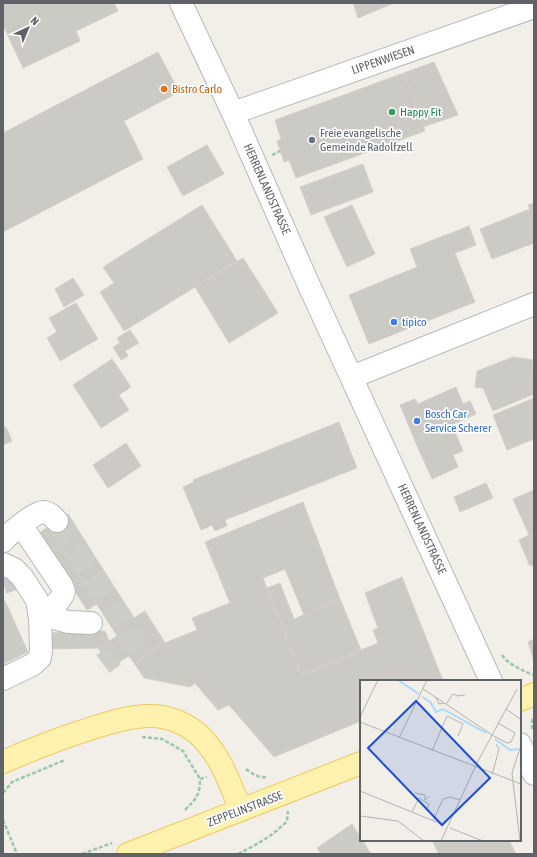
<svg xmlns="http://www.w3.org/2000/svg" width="537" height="857" viewBox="0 0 537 857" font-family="'Asap Condensed',sans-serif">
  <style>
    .building { fill: #cccac5; stroke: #d6d1c6 }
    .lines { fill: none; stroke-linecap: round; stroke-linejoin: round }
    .minor-tunnel { stroke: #ccccc8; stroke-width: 22; stroke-dasharray: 22 11; stroke-linecap: butt }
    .minor-casing { stroke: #b5b8bc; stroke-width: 24 }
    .major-casing { stroke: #f2c960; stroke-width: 24 }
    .path { stroke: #9cc7a9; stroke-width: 2.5; stroke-dasharray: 4 2; stroke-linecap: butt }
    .minor { stroke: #fff; stroke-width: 22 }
    .major { stroke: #fff2af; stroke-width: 22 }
    .food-dot { fill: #e8710a; stroke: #fff; stroke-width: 1.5 }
    .leisure-dot { fill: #2e9e5b; stroke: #fff; stroke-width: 1.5 }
    .worship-dot { fill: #6b7280; stroke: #fff; stroke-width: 1.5 }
    .shop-dot { fill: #3f7fe0; stroke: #fff; stroke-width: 1.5 }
    .labels { text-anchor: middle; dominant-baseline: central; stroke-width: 3.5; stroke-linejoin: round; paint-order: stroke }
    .street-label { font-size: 12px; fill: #5f6368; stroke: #fff }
    .food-label { font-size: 12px; fill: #c56008; stroke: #fff; text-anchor: start }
    .leisure-label { font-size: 12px; fill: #27864d; stroke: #fff; text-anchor: start }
    .worship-label { font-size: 12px; fill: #5b616d; stroke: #fff; text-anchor: start }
    .shop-label { font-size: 12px; fill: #366cbe; stroke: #fff; text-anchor: start }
    .inset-river { fill: none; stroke: #aadaff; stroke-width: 2 }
    .inset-road { fill: none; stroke: #b3b3b1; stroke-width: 1 }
    .view { fill: #1d4ed8; fill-opacity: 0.15; stroke: #1d4ed8; stroke-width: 2 }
    .inset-edge { fill: none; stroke: #5f6368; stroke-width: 2 }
  </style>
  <rect width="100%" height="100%" fill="#f1efe8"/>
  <!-- building -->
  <g class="building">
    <polygon points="3,3 114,3 118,11 76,31 80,41 23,68 3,25"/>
    <polygon points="353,3 394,3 358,18"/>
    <polygon points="158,52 179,92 124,121 143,159 3,232 3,133"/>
    <polygon points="434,62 458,115 423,127 404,73"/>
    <polygon points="404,73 425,131 296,178 289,160 284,162 277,141 281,139 275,120"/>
    <polygon points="207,145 224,174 183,196 167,167"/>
    <polygon points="363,164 373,192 311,215 300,187"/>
    <polygon points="534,203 534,243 492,259 480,229 530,209 528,205"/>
    <polygon points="202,205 237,261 124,331 100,292 114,283 103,267"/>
    <polygon points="352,205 375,254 347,267 324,217"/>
    <polygon points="469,226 476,245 455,253 475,302 369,344 349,295 417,267 410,249"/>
    <polygon points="243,258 278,313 229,343 195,287"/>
    <polygon points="73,278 84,295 64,307 55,289"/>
    <polygon points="76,303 98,339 60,361 47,338 57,332 49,318"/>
    <polygon points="130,330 139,343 125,351 128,356 121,360 113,347 120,343 117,338"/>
    <polygon points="513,357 533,360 532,368 534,374 534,394 493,411 483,388 475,387 477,371"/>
    <polygon points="112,359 131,387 119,395 129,410 101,428 73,385"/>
    <polygon points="456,387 463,404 470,401 476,414 415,441 400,405 415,399 418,404"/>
    <polygon points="534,398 534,439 507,450 493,415"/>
    <polygon points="339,422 357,468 225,520 227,526 215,531 212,525 201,530 183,487 194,482 193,480"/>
    <polygon points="452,425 463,451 453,455 458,467 432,479 415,441"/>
    <polygon points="6,427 12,441 3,445 3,428"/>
    <polygon points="126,443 141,466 108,488 93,465"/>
    <polygon points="486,483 493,498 460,512 454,497"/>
    <polygon points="534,490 534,565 530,566 519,540 529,535 513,499"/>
    <polygon points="303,502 340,599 304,615 285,569 263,578 301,675 378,643 373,630 378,628 365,593 402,577 443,681 361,681 361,721 274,757 229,705 218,710 195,683 190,687 144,678 134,663 165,643 197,630 192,618 230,603 205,542"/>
    <polygon points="68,514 134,618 145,611 165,643 134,663 129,656 111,667 98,648 117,636 48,527"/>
    <polygon points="48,527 97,604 87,610 38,534"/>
    <polygon points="280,583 294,619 340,599 361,650 301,675 267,588"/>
    <polygon points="5,601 28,652 3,664 3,602"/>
    <polygon points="105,631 109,641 98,648 47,649 46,633"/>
    <polygon points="534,639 534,661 528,642"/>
    <polygon points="352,824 371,854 321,854 317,848"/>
    <polygon points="432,840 509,840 516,854 439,854"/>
  </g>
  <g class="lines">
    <!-- minor-tunnel -->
    <g class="minor-tunnel">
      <polyline points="57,521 130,631 132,640 128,645 103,664"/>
      <polyline points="3,583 22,577"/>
    </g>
    <defs>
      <g id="minor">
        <polyline points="181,3 233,113 307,281 491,681"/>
        <polyline points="233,113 534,7"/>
        <polyline points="352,377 534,304"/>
        <path d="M21 525 62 586 64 592C59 604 51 610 39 614"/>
        <path d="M3 541C9 534 35 511 44 512 51 513 53 517 57 521"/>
        <polyline points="3,564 14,569 22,577 37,600 40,617 41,650 40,658 32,665 3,679"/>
        <polyline points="39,614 68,622 91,623"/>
        <polyline points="520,744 534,774"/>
      </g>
      <g id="major">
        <polyline points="520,700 534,694"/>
        <path d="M3 762C28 751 53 741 80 732 102 725 124 717 148 716 167 715 189 724 202 738 222 758 230 785 241 810"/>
        <polyline points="128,854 361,763"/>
      </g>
    </defs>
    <!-- minor casing -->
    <use href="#minor" class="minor-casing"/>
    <!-- major casing -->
    <use href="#major" class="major-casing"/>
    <!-- path -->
    <g class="path">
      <polyline points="272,155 280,151"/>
      <path d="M502 655C509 665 522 670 533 675"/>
      <polyline points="532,729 532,720 534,718"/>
      <polyline points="142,737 162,739 183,751 200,779"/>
      <path d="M246 769C252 774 259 778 267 777"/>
      <polyline points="3,793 12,782 65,760"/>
      <path d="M185 810C196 799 200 795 200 779L207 777"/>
      <polyline points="3,820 17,854"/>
      <polyline points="82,854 112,843"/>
      <path d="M238 854C256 845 273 836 287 821L288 811"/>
    </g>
    <!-- minor -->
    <use href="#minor" class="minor"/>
    <!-- major -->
    <use href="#major" class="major"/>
  </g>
  <!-- markers -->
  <circle class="food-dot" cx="164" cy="89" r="4"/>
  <circle class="leisure-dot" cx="392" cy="112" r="4"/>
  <circle class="worship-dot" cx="312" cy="140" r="4"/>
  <g class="shop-dot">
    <circle cx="394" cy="322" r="4"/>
    <circle cx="417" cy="421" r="4"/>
  </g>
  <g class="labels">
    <!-- street labels -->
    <g class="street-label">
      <text transform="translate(383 60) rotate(-19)">LIPPENWIESEN</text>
      <text transform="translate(267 189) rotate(66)">HERRENLANDSTRASSE</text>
      <text transform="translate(422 529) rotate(65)">HERRENLANDSTRASSE</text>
      <text transform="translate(245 809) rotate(-21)">ZEPPELINSTRASSE</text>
    </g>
    <!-- food labels -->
    <g class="food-label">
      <text x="172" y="89">Bistro Carlo</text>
    </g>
    <!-- leisure labels -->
    <g class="leisure-label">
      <text x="400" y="112">Happy Fit</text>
    </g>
    <!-- worship labels -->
    <g class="worship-label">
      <text x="320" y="133">Freie evangelische<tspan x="320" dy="14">Gemeinde Radolfzell</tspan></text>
    </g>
    <!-- shop labels -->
    <g class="shop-label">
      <text x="402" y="322">tipico</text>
      <text x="425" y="414">Bosch Car<tspan x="425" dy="14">Service Scherer</tspan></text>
    </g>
  </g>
  <!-- overview -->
  <g transform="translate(360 680)">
    <rect width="161" height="161" fill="#f1efe8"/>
    <path class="inset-river" d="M38 0 59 14M63 17 71 23 76 32 83 29 126 53M135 59 150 70 158 69"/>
    <path class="inset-road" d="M63 9 86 24 93 14 98 16 105 15M76 17 79 24 84 23M86 24 132 55 147 63 151 62 155 53 138 43M146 29 160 39 161 37M0 37 18 0M0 42 161 104M39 58 67 0M72 71 87 36 103 44 98 56M132 95 139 69 136 64M0 111 84 145M55 113 65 115V120L70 116M52 132 59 118 69 124 66 131M0 136 38 141 64 161M73 141 83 119 90 117 100 120M90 148 123 161M81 161 117 83 157 9M160 161 152 93 161 65"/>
    <path class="view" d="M56 21 130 98 82 145 8 68Z"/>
    <rect width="161" height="161" class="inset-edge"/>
  </g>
  <!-- border -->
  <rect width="537" height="857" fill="none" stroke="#5f6368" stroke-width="8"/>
  <!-- north arrow -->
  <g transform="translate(28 28) rotate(44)" stroke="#ffffff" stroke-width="3" paint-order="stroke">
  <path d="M0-3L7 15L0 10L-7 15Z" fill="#5f6368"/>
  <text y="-6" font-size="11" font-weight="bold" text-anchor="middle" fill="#5f6368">N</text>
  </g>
</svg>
